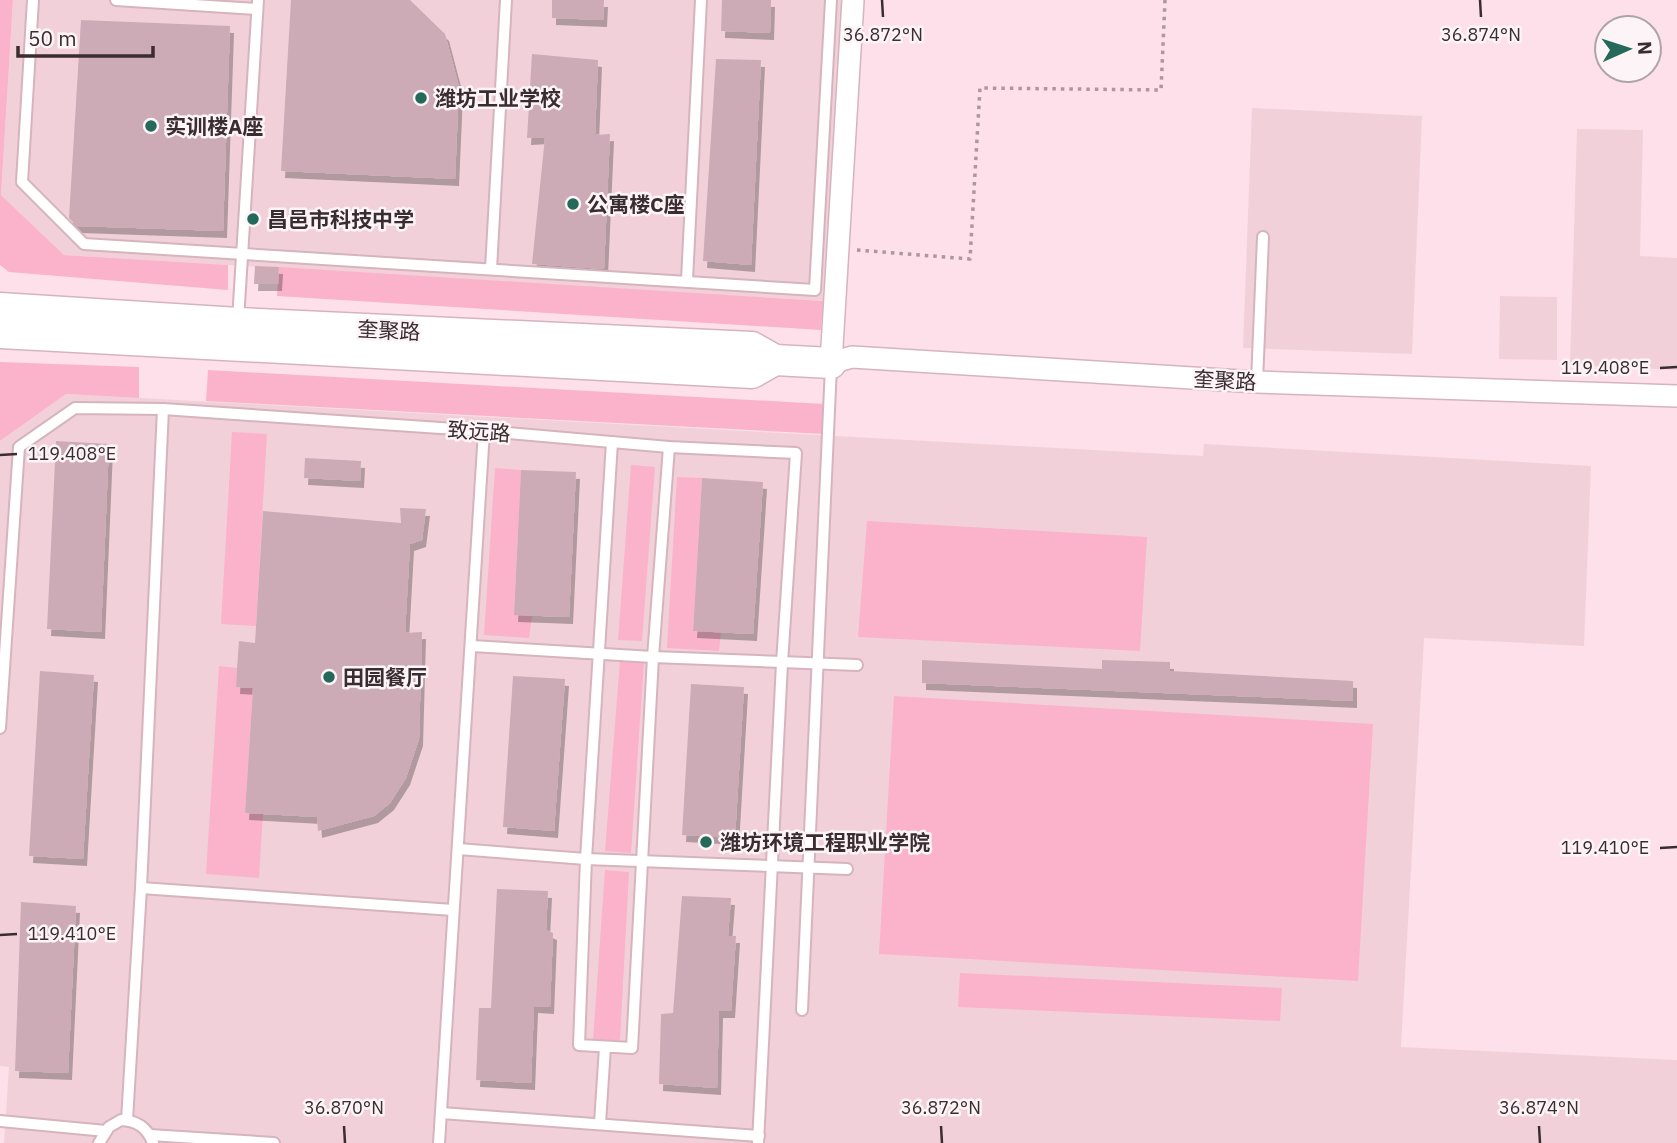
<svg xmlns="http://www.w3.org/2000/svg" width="1677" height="1143" viewBox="0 0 1677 1143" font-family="'IBM Plex Sans','Noto Sans SC',sans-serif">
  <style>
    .built { fill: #f2d0da }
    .green { fill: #fab3cb }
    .building { fill: #cdabb6; filter: url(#shadow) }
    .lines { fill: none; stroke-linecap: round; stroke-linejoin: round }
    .lane-casing { stroke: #d6b4be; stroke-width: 14 }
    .street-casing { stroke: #d6b4be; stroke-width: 24 }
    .secondary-casing { stroke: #d6b4be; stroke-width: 33 }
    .path { stroke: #ad969d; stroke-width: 3.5; stroke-dasharray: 3.5 5; stroke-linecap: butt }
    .lane { stroke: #fff; stroke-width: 10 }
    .street { stroke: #fff; stroke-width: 21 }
    .secondary { stroke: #fff; stroke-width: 30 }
    .ticks { fill: none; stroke: #3a2d31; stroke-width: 2.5 }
    .poi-dot { fill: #25695b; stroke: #fcf4f6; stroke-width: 2.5 }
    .labels { text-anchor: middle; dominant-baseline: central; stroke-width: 5; stroke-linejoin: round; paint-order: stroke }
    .poi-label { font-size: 21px; font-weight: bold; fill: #3a2d31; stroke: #fcf4f6; text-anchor: start }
    .street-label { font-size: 21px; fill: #3a2d31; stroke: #fcf4f6 }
    .ticks-label { font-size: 18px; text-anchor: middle; fill: #3a2d31; stroke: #fcf4f6; stroke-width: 5; stroke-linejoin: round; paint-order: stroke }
  </style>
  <defs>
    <filter id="shadow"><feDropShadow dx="4" dy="7" stdDeviation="0" flood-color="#0004"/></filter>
  </defs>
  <rect width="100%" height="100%" fill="#fde0e9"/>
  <!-- built -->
  <g class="built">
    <polygon points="13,0 842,0 823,301 64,255 1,195"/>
    <polygon points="1252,108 1422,116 1412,354 1243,348"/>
    <polygon points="1577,129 1643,130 1640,256 1677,258 1677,370 1570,365"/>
    <polygon points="1500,296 1557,297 1557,360 1499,359"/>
    <polygon points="66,394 1203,456 1204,444 1591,466 1584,646 1424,638 1401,1047 1677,1060 1677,1143 4,1143 9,1067 0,1066 0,441"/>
  </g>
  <!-- green -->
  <g class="green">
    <polygon points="0,0 13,0 1,195 64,255 228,265 228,290 9,272 0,265"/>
    <polygon points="279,267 823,301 821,330 277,296"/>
    <polygon points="0,362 139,367 139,398 66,394 0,441"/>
    <polygon points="208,370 824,404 824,434 206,401"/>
    <polygon points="232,432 267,434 256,626 221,624"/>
    <polygon points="631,465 655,467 642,641 618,640"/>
    <polygon points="495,468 521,470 514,614 532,616 529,638 484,635"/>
    <polygon points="677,477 702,478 693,630 721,632 719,651 667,648"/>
    <polygon points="867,521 1147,537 1140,651 858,637"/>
    <polygon points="620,661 644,662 631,853 605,851"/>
    <polygon points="219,666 237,668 236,687 253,688 245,813 263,814 259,878 206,874"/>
    <polygon points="894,696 1373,724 1358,981 879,954"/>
    <polygon points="605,870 629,872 620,1040 593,1040"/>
    <polygon points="960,973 1282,988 1280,1021 958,1007"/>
  </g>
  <!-- building -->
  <g class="building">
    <polygon points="291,0 410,0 445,34 459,87 455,179 281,171"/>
    <polygon points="552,0 604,0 603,20 552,18"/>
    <polygon points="722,0 771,0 770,33 721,31"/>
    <polygon points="81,20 230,26 223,231 77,226 69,218"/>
    <polygon points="532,54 598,60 595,135 610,134 604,269 532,264 545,137 527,138"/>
    <polygon points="716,59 761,60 751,265 703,261"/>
    <polygon points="255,266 279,267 278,284 254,284"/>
    <polygon points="56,441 109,444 101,632 47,629"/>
    <polygon points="305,458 361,461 360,481 304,478"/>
    <polygon points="521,470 576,472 569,617 514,615"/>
    <polygon points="702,478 763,482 753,634 693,631"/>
    <polygon points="400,508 426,509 422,540 410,544 405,633 422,632 419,739 406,778 390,803 374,816 318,831 317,817 245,813 253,688 236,687 237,668 239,641 255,643 263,511 401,523"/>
    <polygon points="922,660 1102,669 1102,660 1170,662 1170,671 1353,681 1353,701 922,683"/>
    <polygon points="40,671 94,675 83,859 29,856"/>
    <polygon points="513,676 565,679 554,831 503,827"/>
    <polygon points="691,684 744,687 735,838 682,835"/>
    <polygon points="497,889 548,891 546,930 553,933 550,1007 534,1006 531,1083 476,1080 479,1008 491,1008"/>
    <polygon points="682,896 731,898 728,936 736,936 731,1011 719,1011 717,1088 659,1084 661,1014 673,1013"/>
    <polygon points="21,902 76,906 68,1073 15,1071"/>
  </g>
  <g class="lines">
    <defs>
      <g id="lane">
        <polyline points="33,0 22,182 84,244 815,290 831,0"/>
        <polyline points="116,0 257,9"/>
        <polyline points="491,269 506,0"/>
        <polyline points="687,280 701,0"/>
        <polyline points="238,320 258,0"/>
        <polyline points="1257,382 1263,237"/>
        <polyline points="612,442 586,859 579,1045 632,1048 653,657 669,447"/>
        <polyline points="472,646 653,657 857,665"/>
        <polyline points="0,728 19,447 75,408 163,409 484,431 669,447 796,453 782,663 758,1143"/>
        <polyline points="458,849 586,859 847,869"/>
        <polyline points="141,888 453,910"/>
        <polyline points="802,1010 831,366"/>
        <polyline points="441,1113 759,1136"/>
        <polyline points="127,1120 141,888 163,409"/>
        <polyline points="0,1121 106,1131"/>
        <polyline points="600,1123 605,1047"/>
        <polyline points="150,1135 274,1143"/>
        <path d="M99 1143 109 1127 121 1120C137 1121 147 1127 153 1143"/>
        <polyline points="439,1143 484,431"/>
      </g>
      <polyline id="street" points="853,0 831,363 852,357 1257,382 1677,396"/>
      <g id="secondary">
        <polyline points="0,308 238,323 752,347 775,360 831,363"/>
        <polyline points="0,333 752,373 775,360"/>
      </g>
    </defs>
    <!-- lane casing -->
    <use href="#lane" class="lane-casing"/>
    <!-- street casing -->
    <use href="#street" class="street-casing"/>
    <!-- secondary casing -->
    <use href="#secondary" class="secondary-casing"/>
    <!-- path -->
    <polyline class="path" points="857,250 970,259 980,88 1161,90 1165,0"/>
    <!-- lane -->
    <use href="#lane" class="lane"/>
    <!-- street -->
    <use href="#street" class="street"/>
    <!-- secondary -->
    <use href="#secondary" class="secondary"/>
  </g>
  <!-- ticks -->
  <path class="ticks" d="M882 0 883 17M1480 0 1481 17M1660 368 1677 367M0 455 17 454M1660 848 1677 847M0 935 17 934M344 1126 345 1143M941 1126 942 1143M1539 1126 1540 1143"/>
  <!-- markers -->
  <g class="poi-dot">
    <circle cx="421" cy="98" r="7"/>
    <circle cx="151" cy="126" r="7"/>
    <circle cx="573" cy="204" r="7"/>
    <circle cx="253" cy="219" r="7"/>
    <circle cx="329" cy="677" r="7"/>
    <circle cx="706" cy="842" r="7"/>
  </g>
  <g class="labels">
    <!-- poi labels -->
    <g class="poi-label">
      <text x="435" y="98">潍坊工业学校</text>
      <text x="165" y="126">实训楼A座</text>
      <text x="587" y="204">公寓楼C座</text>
      <text x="267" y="219">昌邑市科技中学</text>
      <text x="343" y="677">田园餐厅</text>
      <text x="720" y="842">潍坊环境工程职业学院</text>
    </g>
    <!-- street labels -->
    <g class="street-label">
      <text transform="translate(389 330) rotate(3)">奎聚路</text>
      <text transform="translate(1225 380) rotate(3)">奎聚路</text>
      <text transform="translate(479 431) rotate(4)">致远路</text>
    </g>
  </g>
  <g class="ticks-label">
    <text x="883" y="41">36.872°N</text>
    <text x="1481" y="41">36.874°N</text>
    <text x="1605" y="374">119.408°E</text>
    <text x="72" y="460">119.408°E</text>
    <text x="1605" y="854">119.410°E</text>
    <text x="72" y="940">119.410°E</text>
    <text x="344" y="1114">36.870°N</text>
    <text x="941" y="1114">36.872°N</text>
    <text x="1539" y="1114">36.874°N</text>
  </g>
  <!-- north arrow -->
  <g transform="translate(1628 49) rotate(87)"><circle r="33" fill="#fcf4f6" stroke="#aea4a7" stroke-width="2"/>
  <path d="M0-5L12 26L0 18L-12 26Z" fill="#25695b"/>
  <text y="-10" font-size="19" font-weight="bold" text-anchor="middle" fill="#3a2d31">N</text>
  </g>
  <!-- scale -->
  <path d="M18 46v10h135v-10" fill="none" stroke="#3a2d31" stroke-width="3.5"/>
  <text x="28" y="46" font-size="21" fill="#3a2d31" stroke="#fcf4f6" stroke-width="5" paint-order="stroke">50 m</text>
</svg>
